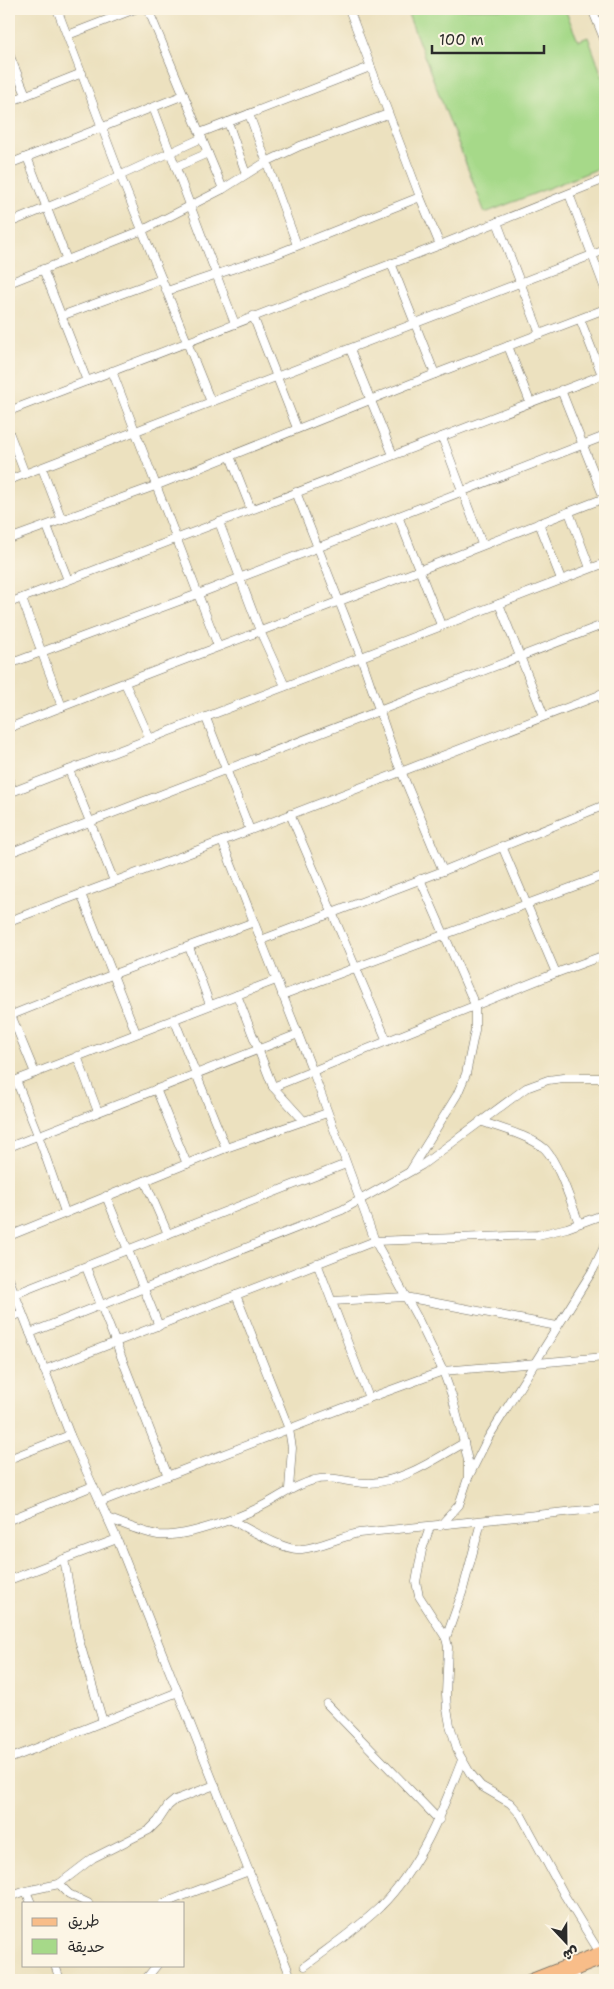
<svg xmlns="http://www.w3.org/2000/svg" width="614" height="1989" viewBox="0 0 614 1989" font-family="'Shantell Sans','Playpen Sans Arabic',sans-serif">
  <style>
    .green { fill: #a6d989; stroke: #68825a }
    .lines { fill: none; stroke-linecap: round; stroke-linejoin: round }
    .minor-casing { stroke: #6f6b5f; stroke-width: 9 }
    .major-casing { stroke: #6f6b5f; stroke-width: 12 }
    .minor { stroke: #fff; stroke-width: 8 }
    .major { stroke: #f8bd89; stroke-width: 10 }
  </style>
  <rect width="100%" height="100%" fill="#fcf5e5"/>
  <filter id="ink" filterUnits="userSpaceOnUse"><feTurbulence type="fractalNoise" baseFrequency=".02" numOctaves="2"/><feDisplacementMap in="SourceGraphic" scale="10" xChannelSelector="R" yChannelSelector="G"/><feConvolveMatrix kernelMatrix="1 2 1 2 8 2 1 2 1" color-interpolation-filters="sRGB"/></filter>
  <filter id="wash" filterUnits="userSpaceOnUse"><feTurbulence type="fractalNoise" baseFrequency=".0096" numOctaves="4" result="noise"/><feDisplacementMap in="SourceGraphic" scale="20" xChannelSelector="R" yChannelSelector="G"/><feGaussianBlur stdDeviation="1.12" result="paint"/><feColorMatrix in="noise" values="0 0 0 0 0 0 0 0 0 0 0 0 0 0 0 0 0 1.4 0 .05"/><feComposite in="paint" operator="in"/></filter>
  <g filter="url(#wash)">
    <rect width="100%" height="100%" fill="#ece1bf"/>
    <!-- green -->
    <polygon class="green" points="406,9 565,9 578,41 588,37 605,84 605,166 485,213"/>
  </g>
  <g filter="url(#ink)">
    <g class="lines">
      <defs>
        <g id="minor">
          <polyline points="57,9 120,175 211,402"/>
          <polyline points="148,9 223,189"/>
          <polyline points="349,9 420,197 440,245"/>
          <polyline points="592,9 605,41"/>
          <polyline points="68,35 135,9"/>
          <polyline points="9,54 26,95"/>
          <polyline points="9,102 82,73"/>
          <polyline points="153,107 235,324"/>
          <polyline points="249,114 297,245"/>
          <polyline points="228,122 246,174"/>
          <polyline points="200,133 370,67"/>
          <polyline points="27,157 67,260"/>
          <polyline points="9,164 184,95"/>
          <polyline points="176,167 208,153"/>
          <polyline points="569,194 605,289"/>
          <polyline points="497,222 540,334"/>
          <polyline points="9,223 80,194 202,138"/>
          <polyline points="391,263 435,374"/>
          <polyline points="43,269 87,381"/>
          <polyline points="9,283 143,230 223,189 266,162 300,146 388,114"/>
          <polyline points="167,291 274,255 420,197"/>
          <polyline points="61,316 162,279"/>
          <polyline points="253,316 297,428"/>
          <polyline points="580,319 602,375"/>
          <polyline points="508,346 530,402"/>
          <polyline points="350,349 393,455"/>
          <polyline points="112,371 218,646"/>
          <polyline points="561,390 604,498"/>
          <polyline points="9,411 440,245 605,179"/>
          <polyline points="9,432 25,474"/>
          <polyline points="442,437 482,544"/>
          <polyline points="230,456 251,509"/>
          <polyline points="42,468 62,520"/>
          <polyline points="9,480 605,250"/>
          <polyline points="296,492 361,657 396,759 443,871"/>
          <polyline points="569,512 590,568"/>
          <polyline points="398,516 441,625"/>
          <polyline points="219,522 260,631 285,686"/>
          <polyline points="539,523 561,579"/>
          <polyline points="47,526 68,580"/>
          <polyline points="9,539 155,486 435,374 605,309"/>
          <polyline points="22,599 62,707"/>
          <polyline points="9,603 605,374"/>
          <polyline points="499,604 544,716"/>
          <polyline points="9,664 198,594 605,436"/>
          <polyline points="125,683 150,739"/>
          <polyline points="600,694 605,706"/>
          <polyline points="206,718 250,830"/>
          <path d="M9 728C117 684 228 644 337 602 427 568 516 532 605 498"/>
          <polyline points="69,770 114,881"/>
          <polyline points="9,780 13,791"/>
          <polyline points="9,793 605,563"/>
          <polyline points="290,814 387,1041"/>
          <polyline points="222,841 313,1072 375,1241 417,1317 443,1371 452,1396 464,1443 468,1461 468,1478 459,1505 440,1526"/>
          <polyline points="502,846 556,973"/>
          <polyline points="9,853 605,624"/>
          <polyline points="81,894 136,1033"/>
          <polyline points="9,921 222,841 605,693"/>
          <polyline points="261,940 443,871 605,805"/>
          <polyline points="189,947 210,1005"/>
          <polyline points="237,995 273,1087 304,1121"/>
          <polyline points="282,995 605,875"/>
          <polyline points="9,1010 35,1073"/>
          <polyline points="9,1016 114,974 254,922"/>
          <polyline points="174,1019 226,1148"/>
          <polyline points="77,1056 98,1112"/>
          <polyline points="16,1080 38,1135 65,1212"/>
          <polyline points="9,1083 276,980"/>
          <polyline points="273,1087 556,973 605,955"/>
          <polyline points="156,1089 187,1164"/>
          <path d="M480 1121C499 1128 531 1136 545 1149 559 1164 571 1203 579 1223"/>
          <polyline points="9,1147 298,1034"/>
          <polyline points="410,1171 457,1095 466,1074 475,1030 475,1005 420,879"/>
          <polyline points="145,1181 168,1234"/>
          <polyline points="106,1196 159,1326"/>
          <polyline points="9,1236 226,1148 327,1113"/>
          <polyline points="317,1263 369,1398"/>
          <polyline points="86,1267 168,1476"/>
          <polyline points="9,1279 70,1435 117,1539 292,1980"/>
          <polyline points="15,1294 346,1164"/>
          <polyline points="236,1295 289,1429 292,1448 289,1489"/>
          <polyline points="332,1301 405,1297 557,1326"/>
          <polyline points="9,1318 22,1313"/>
          <polyline points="30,1333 342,1210 422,1165 526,1088 548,1080 563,1078 605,1078"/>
          <polyline points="44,1370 375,1241 538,1235 567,1228 605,1214"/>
          <polyline points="9,1459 70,1435"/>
          <polyline points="469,1476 488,1438 593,1270 605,1245"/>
          <polyline points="100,1502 369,1398 443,1371 605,1357"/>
          <path d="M107 1518C124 1524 141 1532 158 1535 184 1538 236 1519 260 1507 281 1497 290 1487 314 1480 334 1475 351 1484 370 1483 405 1481 435 1459 464 1443"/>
          <polyline points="9,1520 93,1486"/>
          <path d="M231 1520C247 1528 286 1552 302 1549 321 1547 339 1537 359 1533L605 1508"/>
          <polyline points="430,1527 422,1550 416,1582 419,1596 446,1638 448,1647 446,1694 447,1709 450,1725 458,1752 470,1773 481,1786 510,1803 521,1815 565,1896 600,1953"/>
          <polyline points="64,1559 79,1640 103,1722"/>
          <polyline points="9,1580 117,1539"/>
          <polyline points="446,1638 462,1593 481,1522"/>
          <polyline points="327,1704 439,1820"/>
          <polyline points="9,1759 178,1692"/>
          <polyline points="59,1884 69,1894 88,1903"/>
          <polyline points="26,1891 31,1903"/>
          <polyline points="9,1897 26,1891 59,1884 93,1858 149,1830 158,1821 168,1806 175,1800 215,1785"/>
          <polyline points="164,1903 249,1871"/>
          <polyline points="55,1965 60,1980"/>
          <path d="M305 1966C330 1947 357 1929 380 1907 421 1866 442 1812 462 1760"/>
          <polyline points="573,1972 577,1980"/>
          <polyline points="145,1980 157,1965"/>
        </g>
        <g id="major">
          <polyline points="529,1980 605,1950"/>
          <polyline points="551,1980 605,1959"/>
        </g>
      </defs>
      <!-- minor casing -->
      <use href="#minor" class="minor-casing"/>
      <!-- major casing -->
      <use href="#major" class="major-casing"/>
      <!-- minor -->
      <use href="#minor" class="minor"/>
      <!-- major -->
      <use href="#major" class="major"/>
    </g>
  </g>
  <!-- margin -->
  <rect width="614" height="1989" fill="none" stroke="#fcf5e5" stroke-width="30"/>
  <!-- legend -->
  <rect x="22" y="1902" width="162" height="65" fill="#fcf5e5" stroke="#a8a49b"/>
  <rect x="32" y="1918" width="25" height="8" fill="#f8bd89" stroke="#a8a49b"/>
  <text x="68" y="1926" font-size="15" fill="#2b2b2b">طريق</text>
  <rect x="32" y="1939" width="25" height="15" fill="#a6d989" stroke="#a8a49b"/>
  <text x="68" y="1952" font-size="15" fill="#2b2b2b">حديقة</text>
  <!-- north arrow -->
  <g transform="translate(566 1942) rotate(158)" stroke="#fcf5e5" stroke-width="4" paint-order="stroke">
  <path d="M0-4L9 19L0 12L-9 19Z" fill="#2b2b2b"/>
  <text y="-8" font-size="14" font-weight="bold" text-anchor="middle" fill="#2b2b2b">ش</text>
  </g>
  <!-- scale -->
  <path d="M432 45v8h112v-8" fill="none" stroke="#2b2b2b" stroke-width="2.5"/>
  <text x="439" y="45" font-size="15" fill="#2b2b2b" stroke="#fcf5e5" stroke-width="4" paint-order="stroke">100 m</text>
</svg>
